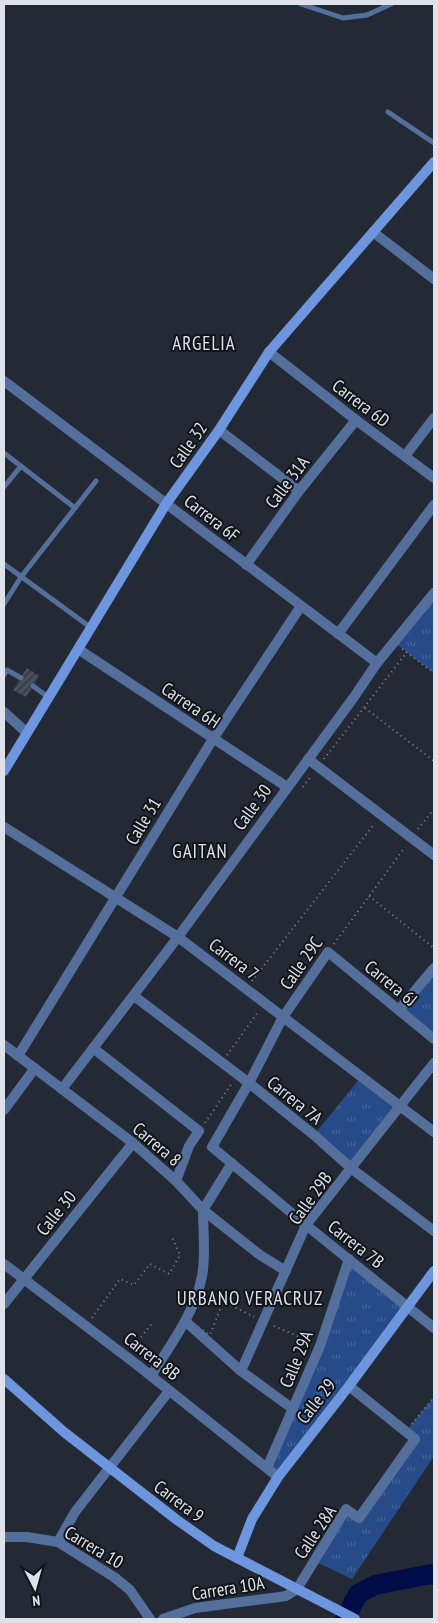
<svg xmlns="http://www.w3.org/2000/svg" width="438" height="1623" viewBox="0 0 438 1623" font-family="'PT Sans Narrow',sans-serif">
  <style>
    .park { fill: url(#park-tufts) }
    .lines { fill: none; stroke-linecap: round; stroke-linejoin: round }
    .river { stroke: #000c48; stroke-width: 20 }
    .building { fill: url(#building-hatch) }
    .path { stroke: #80858f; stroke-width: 2; stroke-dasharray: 1 4; stroke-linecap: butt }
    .lane { stroke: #556f9d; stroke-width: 5 }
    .street { stroke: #556f9d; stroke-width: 10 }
    .secondary { stroke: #6d96de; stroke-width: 10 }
    .labels { text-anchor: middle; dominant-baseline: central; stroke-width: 4; stroke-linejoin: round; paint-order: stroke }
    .street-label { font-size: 18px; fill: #dee2ea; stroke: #101318 }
    .neighbourhood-label { font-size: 19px; letter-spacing: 1px; fill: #dee2ea; stroke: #101318 }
  </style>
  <defs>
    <pattern id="park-tufts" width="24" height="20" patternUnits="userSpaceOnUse" patternTransform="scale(1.25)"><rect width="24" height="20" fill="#274a89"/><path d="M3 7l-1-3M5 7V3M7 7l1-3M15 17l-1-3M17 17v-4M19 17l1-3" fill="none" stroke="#46649a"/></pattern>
    <pattern id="building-hatch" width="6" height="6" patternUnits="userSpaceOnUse" patternTransform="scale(1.25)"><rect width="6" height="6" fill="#3b424e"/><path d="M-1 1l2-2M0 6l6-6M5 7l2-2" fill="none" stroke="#575d68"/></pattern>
  </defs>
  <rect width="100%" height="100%" fill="#242a35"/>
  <!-- park -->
  <g class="park">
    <polygon points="434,593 434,673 395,643"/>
    <polygon points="434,968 434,1039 399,1010"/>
    <polygon points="361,1077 400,1106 352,1169 314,1135"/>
    <polygon points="349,1259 408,1306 278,1477 267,1468"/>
    <polygon points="434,1397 434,1456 352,1579 314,1561 346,1509 359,1518 415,1439 406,1431"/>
  </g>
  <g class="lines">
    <!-- river -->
    <polyline class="river" points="345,1619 358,1594 375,1585 431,1574 434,1575"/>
  </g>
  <!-- building -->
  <polygon class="building" points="27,668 39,676 26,697 13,690"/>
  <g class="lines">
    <!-- path -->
    <g class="path">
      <polyline points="402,649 434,673"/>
      <polyline points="365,708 434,761"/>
      <polyline points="324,759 407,652"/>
      <polyline points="303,787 312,775"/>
      <polyline points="418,829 434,809"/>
      <polyline points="369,896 434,948"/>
      <polyline points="334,944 405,847"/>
      <polyline points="252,981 375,823"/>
      <polyline points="227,1055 258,1012"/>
      <polyline points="205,1123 232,1083"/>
      <polygon points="200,1294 222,1304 210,1335 188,1320"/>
      <polyline points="209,1294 254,1317"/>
      <polyline points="92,1318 120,1279 134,1285 150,1264 169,1274 180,1255 172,1237"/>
      <polyline points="274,1326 311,1342"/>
      <polyline points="132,1349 153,1322"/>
      <polyline points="412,1424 434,1397"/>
    </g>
    <!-- lane -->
    <g class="lane">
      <polyline points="301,4 343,18 367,15 391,4"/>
      <polyline points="388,112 434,143"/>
      <polyline points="4,453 75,508"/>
      <polyline points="4,487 21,466"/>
      <polyline points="4,564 90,627"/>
      <polyline points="4,604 21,577 96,481"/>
      <polyline points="4,675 7,670 21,678"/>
      <polyline points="33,686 48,697"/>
    </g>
    <!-- street -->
    <g class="street">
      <polyline points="373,232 434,279"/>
      <polyline points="269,352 356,420 434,478"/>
      <polyline points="4,381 377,663"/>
      <polyline points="219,430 299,491"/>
      <polyline points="405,456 434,418"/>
      <polyline points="246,565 299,491 356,420"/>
      <polyline points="338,634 434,505"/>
      <polyline points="78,649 287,787"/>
      <polyline points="4,712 27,733"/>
      <polyline points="308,759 434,855"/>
      <polyline points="4,827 178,937 434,1132"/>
      <polyline points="134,996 249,1083 314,1135 352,1169 434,1231"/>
      <polyline points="399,1010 434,968"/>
      <polyline points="434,1039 328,952 283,1017 249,1083 212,1147 306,1225 434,1328"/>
      <polyline points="4,1045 133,1143 176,1181 203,1210 260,1255 286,1271"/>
      <polyline points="93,1048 199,1131 189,1146 176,1181"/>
      <polyline points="18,1056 213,739 301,606"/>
      <polyline points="62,1089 178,937 354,697 377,663 434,593"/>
      <polyline points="4,1110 35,1068"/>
      <polyline points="203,1210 232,1163"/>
      <polyline points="4,1264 136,1364 278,1477"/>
      <polyline points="4,1304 133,1143"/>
      <polyline points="185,1321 241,1371 293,1409"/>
      <polyline points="241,1371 306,1225 434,1063"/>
      <path d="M151 1376C170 1345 195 1313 202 1276 206 1257 203 1231 203 1210"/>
      <polyline points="267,1468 320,1346 349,1259"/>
      <polyline points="4,1537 27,1537 58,1542 114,1577 130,1590 150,1619"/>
      <polyline points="58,1542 75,1512 169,1391"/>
      <polyline points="163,1619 195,1608 279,1597 286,1596 297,1589 346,1509 359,1518 415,1439 349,1386"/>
    </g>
    <!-- secondary -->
    <g class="secondary">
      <polyline points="4,771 166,504 219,430 269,352 434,162"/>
      <polyline points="4,1379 64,1432 177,1520 214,1546 355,1619"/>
      <polyline points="237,1558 252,1519 278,1477 349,1386 434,1271"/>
    </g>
  </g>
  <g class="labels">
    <!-- street labels -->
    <g class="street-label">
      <text transform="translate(361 403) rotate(37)">Carrera 6D</text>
      <text transform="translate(188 445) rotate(-55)">Calle 32</text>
      <text transform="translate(287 482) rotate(-53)">Calle 31A</text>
      <text transform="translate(212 518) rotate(38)">Carrera 6F</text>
      <text transform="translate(191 705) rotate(34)">Carrera 6H</text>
      <text transform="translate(252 807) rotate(-54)">Calle 30</text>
      <text transform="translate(143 821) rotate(-59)">Calle 31</text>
      <text transform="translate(234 959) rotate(37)">Carrera 7</text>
      <text transform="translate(301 963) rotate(-55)">Calle 29C</text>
      <text transform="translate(391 983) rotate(39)">Carrera 6J</text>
      <text transform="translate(295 1100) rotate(39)">Carrera 7A</text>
      <text transform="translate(157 1144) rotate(40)">Carrera 8</text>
      <text transform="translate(310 1198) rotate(-54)">Calle 29B</text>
      <text transform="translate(56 1213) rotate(-51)">Calle 30</text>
      <text transform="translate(356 1244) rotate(38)">Carrera 7B</text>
      <text transform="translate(152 1356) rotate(38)">Carrera 8B</text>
      <text transform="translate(296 1359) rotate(-68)">Calle 29A</text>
      <text transform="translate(316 1401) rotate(-52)">Calle 29</text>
      <text transform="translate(179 1501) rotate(37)">Carrera 9</text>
      <text transform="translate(315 1532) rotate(-56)">Calle 28A</text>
      <text transform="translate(94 1547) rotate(31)">Carrera 10</text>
      <text transform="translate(228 1588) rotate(-9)">Carrera 10A</text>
    </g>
    <!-- neighbourhood labels -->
    <g class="neighbourhood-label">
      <text x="204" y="343">ARGELIA</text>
      <text x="200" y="851">GAITAN</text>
      <text x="250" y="1298">URBANO VERACRUZ</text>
    </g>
  </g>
  <!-- border -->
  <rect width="438" height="1623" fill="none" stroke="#dee2ea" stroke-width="10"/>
  <!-- north arrow -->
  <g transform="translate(35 1588) rotate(174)" stroke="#101318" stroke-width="4" paint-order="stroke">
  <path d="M0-4L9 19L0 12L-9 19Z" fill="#dee2ea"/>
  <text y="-8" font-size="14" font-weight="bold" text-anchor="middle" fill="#dee2ea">N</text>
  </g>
</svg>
